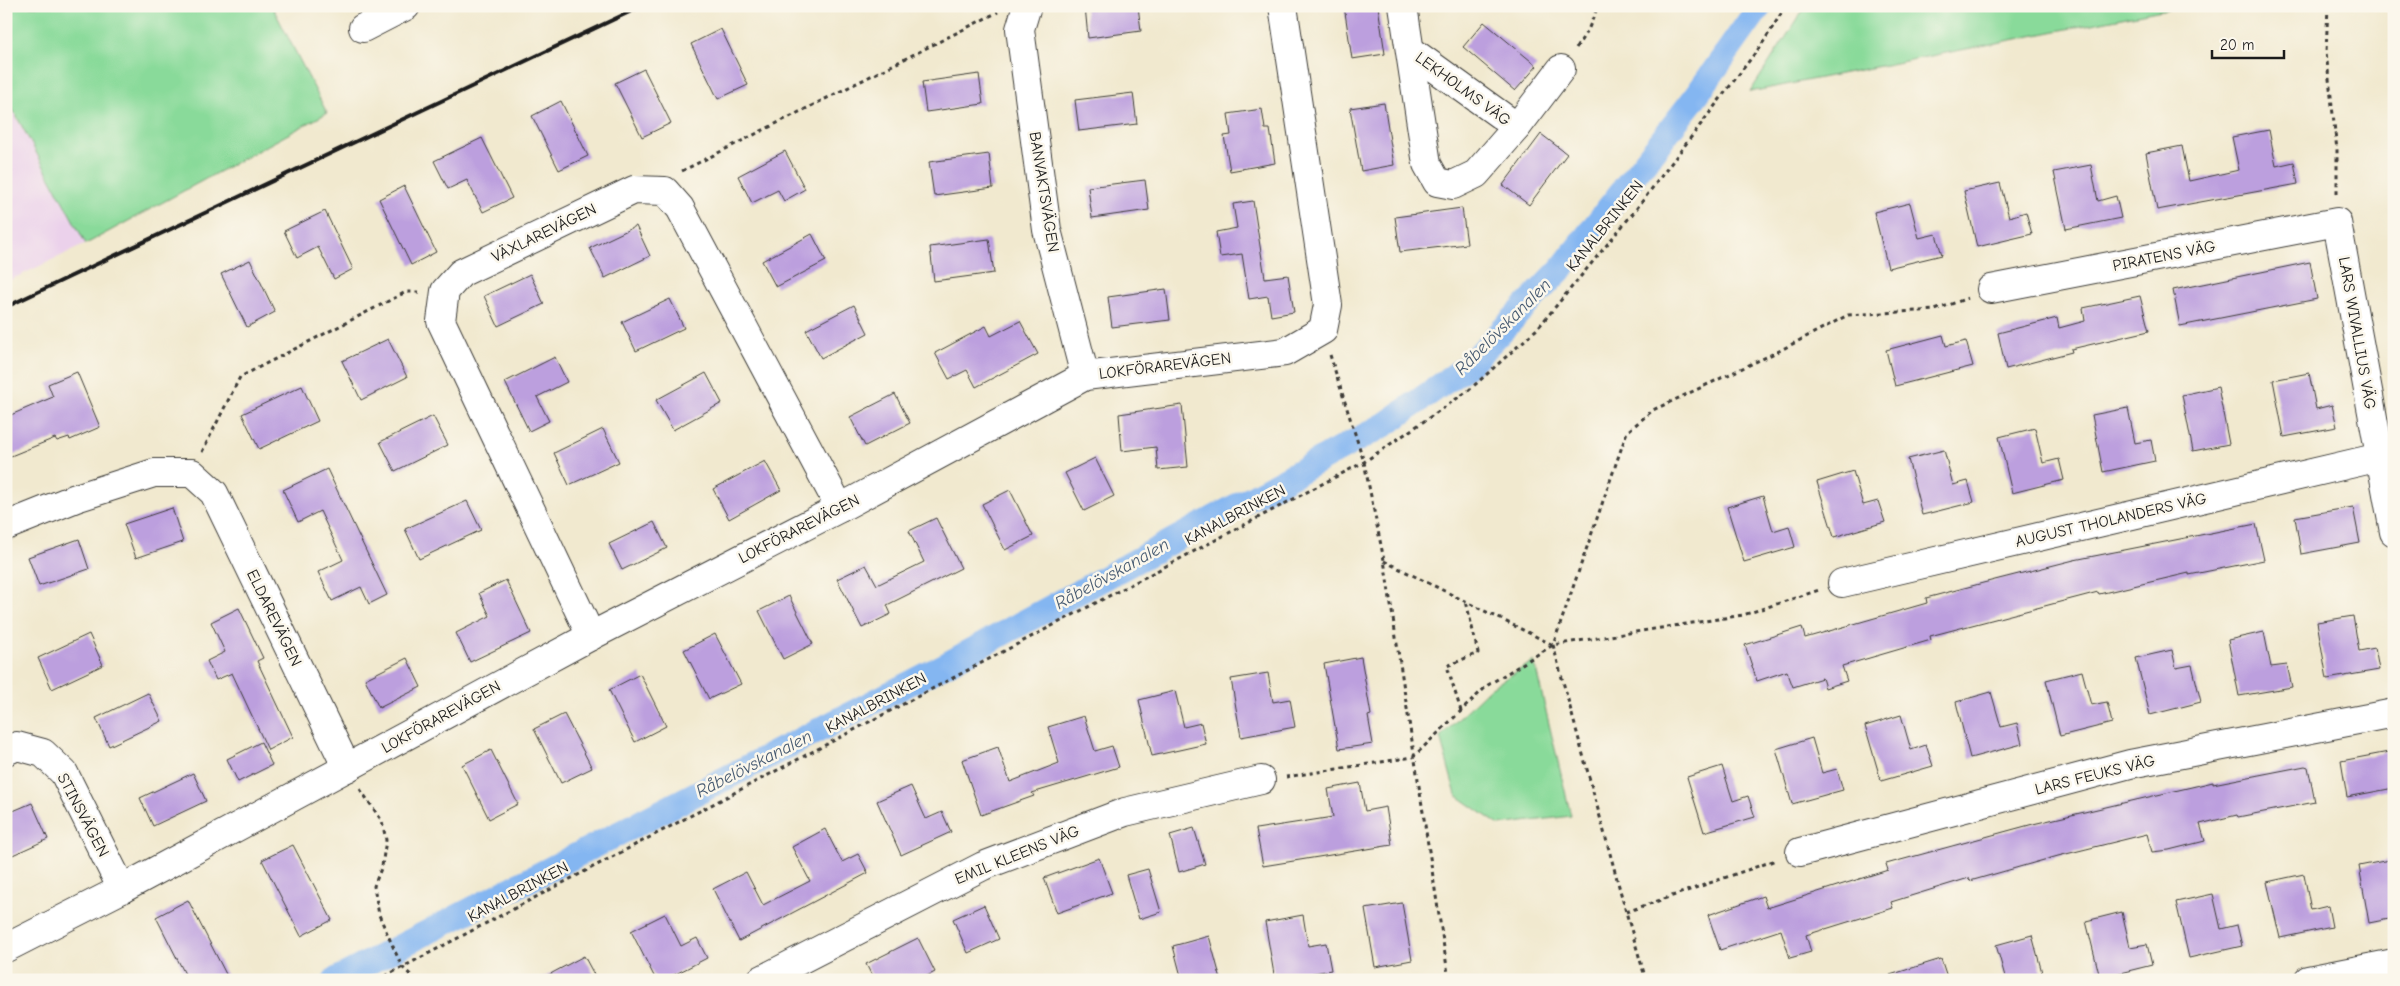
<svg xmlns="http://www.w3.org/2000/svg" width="2400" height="986" viewBox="0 0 2400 986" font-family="'Comic Neue',sans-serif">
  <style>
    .built { fill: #ebd1eb }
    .green { fill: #89da9a; stroke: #527b5b }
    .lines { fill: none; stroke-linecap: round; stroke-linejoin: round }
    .canal { stroke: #84b6f1; stroke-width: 25 }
    .building { fill: #bc9fde }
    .street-casing { stroke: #3c3b37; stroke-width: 30 }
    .path { stroke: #3c3b37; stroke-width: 3; stroke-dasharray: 4 4; stroke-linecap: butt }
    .street { stroke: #fff; stroke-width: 28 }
    .rail { stroke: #1c1c1c; stroke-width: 4 }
    .labels { text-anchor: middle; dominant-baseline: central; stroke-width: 5; stroke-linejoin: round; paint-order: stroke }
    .street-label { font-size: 16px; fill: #1c1c1c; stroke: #fbf7ec }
    .water-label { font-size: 18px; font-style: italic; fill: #465a71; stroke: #fbf7ec }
  </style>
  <rect width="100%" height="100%" fill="#fbf7ec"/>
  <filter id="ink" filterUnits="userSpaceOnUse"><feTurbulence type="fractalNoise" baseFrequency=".02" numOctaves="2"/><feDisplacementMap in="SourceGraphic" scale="10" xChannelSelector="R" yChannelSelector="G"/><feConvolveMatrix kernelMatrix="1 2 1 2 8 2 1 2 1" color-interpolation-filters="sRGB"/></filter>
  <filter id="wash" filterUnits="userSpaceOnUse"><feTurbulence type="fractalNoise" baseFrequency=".0096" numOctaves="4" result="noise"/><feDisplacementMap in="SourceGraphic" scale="20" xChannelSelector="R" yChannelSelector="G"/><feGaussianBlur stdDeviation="1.12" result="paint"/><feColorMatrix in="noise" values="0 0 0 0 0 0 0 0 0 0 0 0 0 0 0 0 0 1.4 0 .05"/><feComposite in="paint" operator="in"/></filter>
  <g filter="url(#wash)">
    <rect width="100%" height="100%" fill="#f1e9cf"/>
    <!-- built -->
    <polygon class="built" points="6,99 86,244 6,282"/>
    <!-- green -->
    <g class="green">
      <polygon points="6,6 272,6 327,113 86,244 6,97"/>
      <polygon points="1806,6 2182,6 1750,92"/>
      <polygon points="1534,661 1571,816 1499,825 1456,795 1440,737 1490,688"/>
    </g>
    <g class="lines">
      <!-- canal -->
      <polyline class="canal" points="335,980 949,663 1386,424 1469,365 1561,269 1693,100 1760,6"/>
    </g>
    <g id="blocks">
      <!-- building -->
      <g class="building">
        <polygon points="1085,6 1138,6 1141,31 1088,38"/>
        <polygon points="1344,6 1378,6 1385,54 1352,59"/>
        <polygon points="1484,22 1537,66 1515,91 1463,47"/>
        <polygon points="721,29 748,85 718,99 691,44"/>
        <polygon points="644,69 671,123 642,137 615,83"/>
        <polygon points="979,74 983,104 926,112 922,82"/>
        <polygon points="1133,93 1137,124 1079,131 1075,100"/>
        <polygon points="561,101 588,156 559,170 532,116"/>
        <polygon points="1384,103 1394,165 1361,171 1350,108"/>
        <polygon points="1262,109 1265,129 1270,129 1275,163 1230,171 1224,136 1231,135 1228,114"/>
        <polygon points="2269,130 2276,166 2294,162 2298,184 2157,210 2146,153 2182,146 2189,181 2239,170 2232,137"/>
        <polygon points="1541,134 1567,154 1529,205 1503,185"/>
        <polygon points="482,138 512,198 483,212 467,180 448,189 434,161"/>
        <polygon points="785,151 805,189 784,201 778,190 752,203 738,176"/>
        <polygon points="989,154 993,188 934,196 929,162"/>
        <polygon points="2091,165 2098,201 2116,196 2121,218 2066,229 2054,172"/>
        <polygon points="1145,180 1149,210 1092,218 1088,187"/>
        <polygon points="2000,183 2009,217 2026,212 2032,234 1977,247 1964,191"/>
        <polygon points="404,186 436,252 411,265 379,199"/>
        <polygon points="1253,201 1265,278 1288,275 1294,312 1271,316 1268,296 1249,299 1242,254 1220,257 1216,232 1237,228 1233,204"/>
        <polygon points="1910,203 1919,238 1936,234 1942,255 1888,268 1874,212"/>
        <polygon points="1462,208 1467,244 1400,252 1395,217"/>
        <polygon points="325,211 353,269 334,279 318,247 297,258 284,231"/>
        <polygon points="636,226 650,256 605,278 590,248"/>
        <polygon points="812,234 826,261 776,287 762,261"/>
        <polygon points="989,239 994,273 934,281 930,247"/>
        <polygon points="250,260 275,312 247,327 221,274"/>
        <polygon points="2310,262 2317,299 2180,326 2173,290"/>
        <polygon points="530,274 544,304 498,326 484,296"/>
        <polygon points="1166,289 1170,320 1112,327 1108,297"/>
        <polygon points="2140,296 2149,331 2071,349 2072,352 2006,369 1998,333 2057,318 2059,328 2085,321 2083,308"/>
        <polygon points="670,299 684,328 636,351 622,322"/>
        <polygon points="854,305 868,333 821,358 806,330"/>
        <polygon points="1020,321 1038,354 976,387 967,370 949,379 935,353 986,326 991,336"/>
        <polygon points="1943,335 1946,346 1966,341 1973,366 1895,386 1886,350"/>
        <polygon points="388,339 407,377 361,400 342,361"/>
        <polygon points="555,357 567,382 537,397 549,421 529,431 505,382"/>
        <polygon points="77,372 100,427 70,440 69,437 57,441 55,438 6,458 6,417 53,397 48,384"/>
        <polygon points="706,373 722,403 673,430 656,400"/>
        <polygon points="2309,373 2316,409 2332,405 2337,427 2284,437 2273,380"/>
        <polygon points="302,386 318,421 259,449 242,414"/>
        <polygon points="2218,387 2229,444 2193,451 2182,395"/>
        <polygon points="895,394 910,423 865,446 850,417"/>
        <polygon points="1182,405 1188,467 1158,470 1156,447 1122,451 1119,414"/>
        <polygon points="2128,408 2135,443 2151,440 2155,461 2103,472 2092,415"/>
        <polygon points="433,416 448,445 395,471 380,442"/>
        <polygon points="2035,428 2043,463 2059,459 2064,480 2012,493 1999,437"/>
        <polygon points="603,429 619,462 569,485 554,453"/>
        <polygon points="1944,450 1953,485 1968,481 1974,502 1922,515 1908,459"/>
        <polygon points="1095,458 1114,496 1084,511 1065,473"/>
        <polygon points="765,461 781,490 729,519 713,489"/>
        <polygon points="327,469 387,595 369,604 361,587 332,601 318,572 343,560 320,511 298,522 283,490"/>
        <polygon points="1853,471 1863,505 1878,501 1885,522 1834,537 1817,482"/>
        <polygon points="1010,490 1033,536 1005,550 982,504"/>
        <polygon points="1763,496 1773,531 1789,526 1795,547 1744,562 1727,507"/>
        <polygon points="467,501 481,530 419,559 405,529"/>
        <polygon points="2353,507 2360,543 2301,554 2295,517"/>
        <polygon points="172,508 183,542 136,558 124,524"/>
        <polygon points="936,518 961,568 887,605 891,614 862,628 837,579 866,565 877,585 924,562 909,531"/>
        <polygon points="654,522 667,548 622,570 609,544"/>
        <polygon points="2256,524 2264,560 2189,575 2189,573 2099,594 2098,592 1930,636 1931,640 1842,666 1847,681 1825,688 1822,678 1793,687 1787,671 1757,681 1745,645 1802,627 1805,638 1927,603 1926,598 1983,583 2074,560"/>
        <polygon points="79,539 89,569 39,586 28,557"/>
        <polygon points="506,580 531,633 470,662 456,633 490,616 479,593"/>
        <polygon points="789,596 813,644 783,659 759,611"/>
        <polygon points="239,608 263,658 257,661 293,737 268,750 232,673 216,680 207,661 225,652 211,622"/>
        <polygon points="2353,616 2359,651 2375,648 2379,670 2327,679 2317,622"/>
        <polygon points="2264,632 2271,667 2287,665 2292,687 2239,696 2228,640"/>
        <polygon points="89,634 103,665 52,689 38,658"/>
        <polygon points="715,634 741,684 709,699 684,650"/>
        <polygon points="2172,650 2176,668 2192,665 2201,702 2150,715 2136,658"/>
        <polygon points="1361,657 1371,715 1368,716 1373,744 1339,749 1324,664"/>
        <polygon points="407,658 421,687 379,708 365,679"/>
        <polygon points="2082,671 2091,705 2107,702 2112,723 2060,736 2046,680"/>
        <polygon points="1268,673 1273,702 1290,699 1295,727 1241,737 1231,679"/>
        <polygon points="640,674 666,726 635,742 609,690"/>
        <polygon points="1175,691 1184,727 1201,723 1206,744 1152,756 1139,700"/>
        <polygon points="1991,692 2001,727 2017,723 2022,744 1970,758 1956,702"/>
        <polygon points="148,693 162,721 109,746 96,718"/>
        <polygon points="564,714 592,768 561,783 534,729"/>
        <polygon points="1901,715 1911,750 1926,745 1933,766 1881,781 1865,726"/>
        <polygon points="1084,716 1095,751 1112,746 1119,767 1032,793 1034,796 981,815 962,760 998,747 1010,782 1059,763 1048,727"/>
        <polygon points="1812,738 1822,773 1837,769 1843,790 1792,804 1776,749"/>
        <polygon points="261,742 272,765 238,782 227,759"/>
        <polygon points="491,750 518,804 489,819 462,765"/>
        <polygon points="2394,751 2394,788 2347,797 2341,761"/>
        <polygon points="1722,766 1733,801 1748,796 1755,817 1704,832 1687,777"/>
        <polygon points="2305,766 2308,767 2315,802 2238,817 2237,815 2200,824 2205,841 2169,850 2152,852 2147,834 2058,856 1970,881 1969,878 1891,902 1893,908 1806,935 1811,952 1790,958 1781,930 1720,950 1708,915 1763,896 1767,908 1888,870 1886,864 2033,824 2213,782 2213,784"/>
        <polygon points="193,773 206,801 153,826 140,798"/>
        <polygon points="1360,783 1365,811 1386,807 1392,845 1263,866 1256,829 1333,817 1328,789"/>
        <polygon points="911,786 926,819 942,812 951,832 901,855 877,801"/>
        <polygon points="32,803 48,839 6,858 6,814"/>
        <polygon points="1194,828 1205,864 1179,872 1170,835"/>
        <polygon points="825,829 842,862 858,854 868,873 739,941 713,889 746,872 763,905 810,881 792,847"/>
        <polygon points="293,845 332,920 301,936 262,860"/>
        <polygon points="1099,858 1112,893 1057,913 1044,878"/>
        <polygon points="2394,859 2394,918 2369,923 2359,866"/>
        <polygon points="1148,869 1161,912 1139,919 1126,875"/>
        <polygon points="2304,874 2311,910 2328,906 2332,927 2280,938 2267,882"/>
        <polygon points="2213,894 2221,929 2237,925 2242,946 2189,958 2176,902"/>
        <polygon points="188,900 229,980 188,980 156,917"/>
        <polygon points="1402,903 1412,960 1375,967 1365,909"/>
        <polygon points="984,905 999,939 968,953 953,919"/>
        <polygon points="2122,912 2130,947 2147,944 2152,965 2100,978 2086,921"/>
        <polygon points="665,914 681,946 697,938 707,958 664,980 656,980 631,931"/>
        <polygon points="1303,915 1308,946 1326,943 1331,970 1275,980 1265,922"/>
        <polygon points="2032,935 2044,980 2006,980 1996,945"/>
        <polygon points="1209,936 1221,980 1182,980 1173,946"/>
        <polygon points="918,938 935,972 919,980 874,980 866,964"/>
        <polygon points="584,956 597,980 539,980"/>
        <polygon points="1941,959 1948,980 1890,980 1890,975"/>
      </g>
    </g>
  </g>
  <g filter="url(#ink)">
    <use href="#blocks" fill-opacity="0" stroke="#3c3b37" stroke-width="1"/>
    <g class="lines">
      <defs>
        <g id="street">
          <polyline points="1027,6 1020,29 1047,230 1085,376"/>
          <polyline points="1403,6 1427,164 1437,182 1453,185 1476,174 1517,127 1561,69"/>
          <polyline points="363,28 406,6"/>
          <polyline points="1410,50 1517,127"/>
          <polyline points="1991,289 2337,222 2394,532"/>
          <polyline points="6,526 76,498 154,473 192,473 214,493 347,768"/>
          <polyline points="1842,583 2380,457"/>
          <polyline points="591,636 441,321 445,291 461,273 634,190 665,191 680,208 840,508"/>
          <polyline points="6,751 17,746 43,753 64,773 122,889"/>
          <polyline points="1800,852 2130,764 2394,713"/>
          <polyline points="6,948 122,889 591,636 840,508 1085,376 1285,352 1323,330 1328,305 1283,6"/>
          <polyline points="761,980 983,866 1125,812 1261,780"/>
          <polyline points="2308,980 2394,963"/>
        </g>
      </defs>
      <!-- street casing -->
      <use href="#street" class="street-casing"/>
      <!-- path -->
      <g class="path">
        <polyline points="2328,6 2326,52 2337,150 2337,196"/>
        <polyline points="1576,48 1588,30 1598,6"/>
        <polyline points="682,171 998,12"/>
        <polyline points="1330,355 1364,462 1384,560 1449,980"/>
        <polyline points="202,452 240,377 406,292 419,292"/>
        <polyline points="1384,561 1553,645 1743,615 1819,590"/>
        <polyline points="1461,711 1447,666 1478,653 1466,601"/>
        <polyline points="1286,777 1413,757 1488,685 1553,645"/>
        <polyline points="360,789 382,821 386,840 382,866 374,886 379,915 402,967 416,980"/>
        <polyline points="1626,912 1776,860"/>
        <polyline points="378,980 1364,462 1468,391 1537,329 1634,212 1762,44 1786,6"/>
        <polyline points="1646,980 1626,912 1553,645 1627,432 1653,410 1779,351 1848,315 1935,310 1968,298"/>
      </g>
      <!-- street -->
      <use href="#street" class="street"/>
      <!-- rail -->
      <polyline class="rail" points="6,307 642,6"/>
    </g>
  </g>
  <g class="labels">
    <!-- street labels -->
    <g class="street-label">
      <text transform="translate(1463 89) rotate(36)">LEKHOLMS VÄG</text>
      <text transform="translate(1044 192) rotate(81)">BANVAKTSVÄGEN</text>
      <text transform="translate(1605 226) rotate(-51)">KANALBRINKEN</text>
      <text transform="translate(544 233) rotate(-26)">VÄXLAREVÄGEN</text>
      <text transform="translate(2164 256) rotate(-11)">PIRATENS VÄG</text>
      <text transform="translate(2357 333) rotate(80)">LARS WIVALLIUS VÄG</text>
      <text transform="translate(1165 366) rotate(-7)">LOKFÖRAREVÄGEN</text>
      <text transform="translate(1235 515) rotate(-28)">KANALBRINKEN</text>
      <text transform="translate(2111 520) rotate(-13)">AUGUST THOLANDERS VÄG</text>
      <text transform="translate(799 529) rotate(-27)">LOKFÖRAREVÄGEN</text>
      <text transform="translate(274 618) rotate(64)">ELDAREVÄGEN</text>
      <text transform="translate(876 703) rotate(-28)">KANALBRINKEN</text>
      <text transform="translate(441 717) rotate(-29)">LOKFÖRAREVÄGEN</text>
      <text transform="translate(2095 775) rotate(-14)">LARS FEUKS VÄG</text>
      <text transform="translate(83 815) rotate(62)">STINSVÄGEN</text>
      <text transform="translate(1017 855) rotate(-22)">EMIL KLEENS VÄG</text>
      <text transform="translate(518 892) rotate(-28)">KANALBRINKEN</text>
    </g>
    <!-- water labels -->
    <g class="water-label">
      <text transform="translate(1503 327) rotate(-45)">Råbelövskanalen</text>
      <text transform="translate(1112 574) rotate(-29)">Råbelövskanalen</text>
      <text transform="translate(754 764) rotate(-27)">Råbelövskanalen</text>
    </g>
  </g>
  <!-- margin -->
  <rect width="2400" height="986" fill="none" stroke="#fbf7ec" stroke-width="25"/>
  <!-- scale -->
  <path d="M2212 50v8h72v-8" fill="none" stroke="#1c1c1c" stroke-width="2.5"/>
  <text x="2220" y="50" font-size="15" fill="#1c1c1c" stroke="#fbf7ec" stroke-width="4" paint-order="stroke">20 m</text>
</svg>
